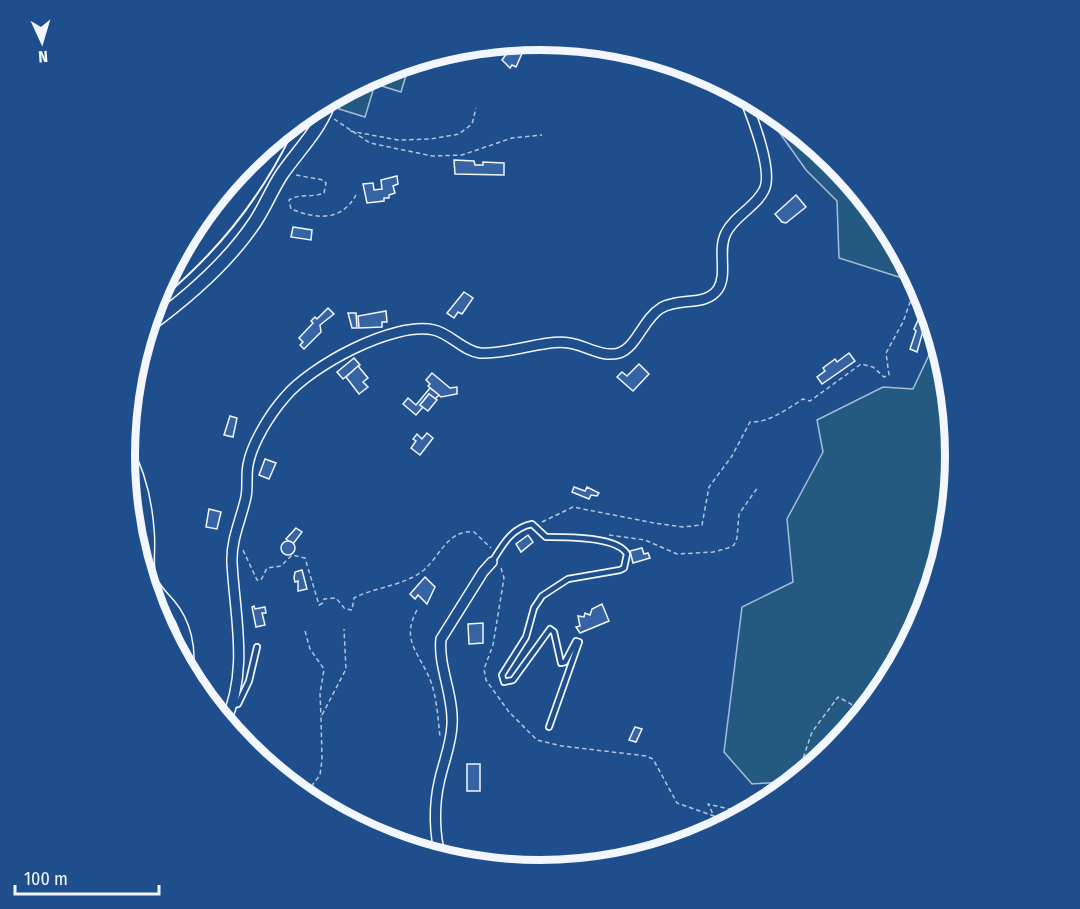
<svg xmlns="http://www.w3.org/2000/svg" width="1080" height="909" viewBox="0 0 1080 909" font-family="'Fira Sans Condensed',sans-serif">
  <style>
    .green { fill: #245a82; stroke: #a8bbd7; stroke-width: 1.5 }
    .building { fill: #3563a3; stroke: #f2f6ff; stroke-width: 1.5 }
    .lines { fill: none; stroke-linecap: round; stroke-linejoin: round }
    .lane-casing { stroke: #f2f6ff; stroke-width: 8 }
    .street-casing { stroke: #f2f6ff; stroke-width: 12 }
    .secondary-casing { stroke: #f2f6ff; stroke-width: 15 }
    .highway-casing { stroke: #f2f6ff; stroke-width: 20 }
    .path { stroke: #b3c4dc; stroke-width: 1.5; stroke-dasharray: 4.5 3; stroke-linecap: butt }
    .lane { stroke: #1f4e8c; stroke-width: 4.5 }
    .street { stroke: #1f4e8c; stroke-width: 9 }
    .secondary { stroke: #1f4e8c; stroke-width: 12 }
    .highway { stroke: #1f4e8c; stroke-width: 16 }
    .rim { fill: none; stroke: #f2f6ff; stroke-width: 8 }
  </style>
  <rect width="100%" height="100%" fill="#1f4e8c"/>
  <!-- green -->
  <g class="green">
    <polygon points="410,62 401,92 375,84 365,117 339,109 345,90 381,71"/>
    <polygon points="757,101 771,109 834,161 886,224 904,258 902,278 839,258 837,201 806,170"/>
    <path d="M937 338C976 467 947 611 861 715 848 731 812 776 793 780 780 783 765 783 752 784L724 752 742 607 793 582 787 519 823 452 817 420 883 387 913 389Z"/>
  </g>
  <!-- building -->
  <g class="building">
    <polygon points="513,45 524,49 516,67 512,65 510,68 502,60"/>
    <polygon points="454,160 474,161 475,165 483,165 483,162 504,163 504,175 455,174"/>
    <polygon points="397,176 398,184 393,186 395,193 389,195 389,198 384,198 384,201 367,203 363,184 373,183 374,190 382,189 381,180"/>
    <polygon points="796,195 806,207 786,223 782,222 775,214"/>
    <polygon points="293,227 312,230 311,240 291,237"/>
    <polygon points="464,292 473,298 462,314 458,312 454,318 447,313"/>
    <polygon points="328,308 334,314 320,325 321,332 304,349 300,345 303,342 299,338 313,323 311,321 315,317 317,319"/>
    <polygon points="386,311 387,322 382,322 382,327 359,328 358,316"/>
    <polygon points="348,313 356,313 357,328 352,328"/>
    <polygon points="918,320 925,324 917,352 910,349 916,331 914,329"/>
    <polygon points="849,353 855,361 822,384 817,377 825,371 823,368 835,359 837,362"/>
    <polygon points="354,358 360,365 343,379 337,372"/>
    <polygon points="639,364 649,374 633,391 617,377 622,372 627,376"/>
    <polygon points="358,366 368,378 363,382 368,387 359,394 346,377"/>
    <polygon points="432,373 450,388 457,387 457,394 441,397 428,386 430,384 426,380"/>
    <polygon points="430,388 439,395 435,399 429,394 420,405 423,407 416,415 403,404 408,398 416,405"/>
    <polygon points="429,394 437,400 428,411 420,405"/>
    <polygon points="230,416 237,418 233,437 224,435"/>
    <polygon points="427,433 433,438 420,455 411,448 416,441 413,439 417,434 422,439"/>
    <polygon points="265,459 276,463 269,479 259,475"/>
    <polygon points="574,487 585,491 587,487 599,493 597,496 591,495 589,499 572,492"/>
    <polygon points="209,509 221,512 217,529 206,527"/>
    <polygon points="296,528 302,532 293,544 286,539"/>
    <polygon points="528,535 533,542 521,552 516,544"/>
    <circle cx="288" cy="548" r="7"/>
    <polygon points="642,548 644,554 648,553 650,558 633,563 630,551"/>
    <polygon points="302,570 307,589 298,591 298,581 295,582 294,578 295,572"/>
    <polygon points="425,577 435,587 427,604 418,595 415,599 410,594"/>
    <polygon points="602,604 609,621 580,633 576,627 580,626 578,616 584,617 585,613 590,615 592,609"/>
    <polygon points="254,606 255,609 265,607 266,613 262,613 265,625 256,627 252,607"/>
    <polygon points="483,623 483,643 469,644 468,624"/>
    <polygon points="635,727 642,729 636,742 629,740"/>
    <rect x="467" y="764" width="13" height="27"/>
  </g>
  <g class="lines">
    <defs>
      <g id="lane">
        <path d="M492 562C502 546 511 528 532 524L546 537C564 537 617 536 627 554L624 568 620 570 568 579 542 596 534 608 526 637 502 675 504 682 513 680 550 629 554 632 561 663 565 662 576 641 579 642 549 727"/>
        <polyline points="232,705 238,704 249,681 257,647"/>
      </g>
      <g id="street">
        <path d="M125 445C140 472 147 501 149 532 151 549 146 566 153 582 157 591 164 597 170 604 186 623 191 648 188 672"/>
        <path d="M225 723C249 670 235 618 232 563 231 539 241 520 246 497 248 487 246 476 248 465 252 443 270 414 285 397 311 366 393 321 434 330 451 334 463 351 480 353 508 355 544 339 569 343 585 345 602 358 619 353 637 347 643 319 661 308 680 297 706 307 718 289 728 274 717 250 726 233 734 216 756 207 764 190 774 171 751 114 743 94"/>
        <path d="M441 857C434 836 434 805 439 783 443 763 451 746 452 725 454 696 438 666 441 639L483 572 492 562"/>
      </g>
      <path id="secondary" d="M147 327C187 298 227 264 255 222 265 207 272 189 282 174 300 148 322 128 331 97"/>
      <g id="highway">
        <polyline points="179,253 225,199 256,153"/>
        <path d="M160 288C211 245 254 191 283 131"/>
      </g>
    </defs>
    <!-- lane casing -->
    <use href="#lane" class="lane-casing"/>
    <!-- street casing -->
    <use href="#street" class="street-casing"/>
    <!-- secondary casing -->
    <use href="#secondary" class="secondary-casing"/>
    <!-- highway casing -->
    <use href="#highway" class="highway-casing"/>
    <!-- path -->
    <g class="path">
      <polyline points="334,119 370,143 432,156 462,155 512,138 542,135"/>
      <polyline points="350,131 398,140 431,139 459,134 472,124 476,108"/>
      <path d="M296 175 323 180 326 183 324 193C313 198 299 193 289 200L291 209C316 219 341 222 356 195"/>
      <path d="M542 522 573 507 654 523 683 527 702 525 709 487 732 456 750 422C769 423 787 409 803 399L810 401 861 364 873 367 884 377 889 375 886 353 903 322 917 283"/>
      <polyline points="609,535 645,540 677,554 713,552 728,548 734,545 737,538 739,514 758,487"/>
      <path d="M243 550 257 580H261L267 568 281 566 292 555 305 558 319 605 323 603 324 599 336 598 345 609 352 610 354 598C375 587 404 586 424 570 440 556 448 529 474 532L491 548"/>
      <polyline points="501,568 504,578 493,645 484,669 486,680 509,712 537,740 562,746 646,756 653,759 677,803 714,816 708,804 746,813"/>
      <path d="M417 610C400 641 420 653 431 682 437 699 438 719 440 737"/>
      <polyline points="305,631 310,649 324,669 320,694 321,716"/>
      <polyline points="796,779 812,732 838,697 851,704 860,716"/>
      <polyline points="313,802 313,784 320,775 322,760 321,717 346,669 344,629"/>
    </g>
    <!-- lane -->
    <use href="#lane" class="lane"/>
    <!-- street -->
    <use href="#street" class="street"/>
    <!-- secondary -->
    <use href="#secondary" class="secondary"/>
    <!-- highway -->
    <use href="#highway" class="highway"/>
  </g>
  <!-- crop -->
  <path d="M0 0H1080V909H0ZM135 455a405 405 0 1 1 810 0a405 405 0 1 1-810 0Z" fill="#1f4e8c" fill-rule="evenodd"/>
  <path class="rim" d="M135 455a405 405 0 1 1 810 0a405 405 0 1 1-810 0Z"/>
  <!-- north arrow -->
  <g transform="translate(42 42) rotate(176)" stroke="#1f4e8c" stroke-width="4.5" paint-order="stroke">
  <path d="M0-4.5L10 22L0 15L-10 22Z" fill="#f2f6ff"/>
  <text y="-9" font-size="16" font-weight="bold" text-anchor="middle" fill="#f2f6ff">N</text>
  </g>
  <!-- scale -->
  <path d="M15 885v9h144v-9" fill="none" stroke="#f2f6ff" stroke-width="3"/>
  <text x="24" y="885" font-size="18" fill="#f2f6ff" stroke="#1f4e8c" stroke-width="4.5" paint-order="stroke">100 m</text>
</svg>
